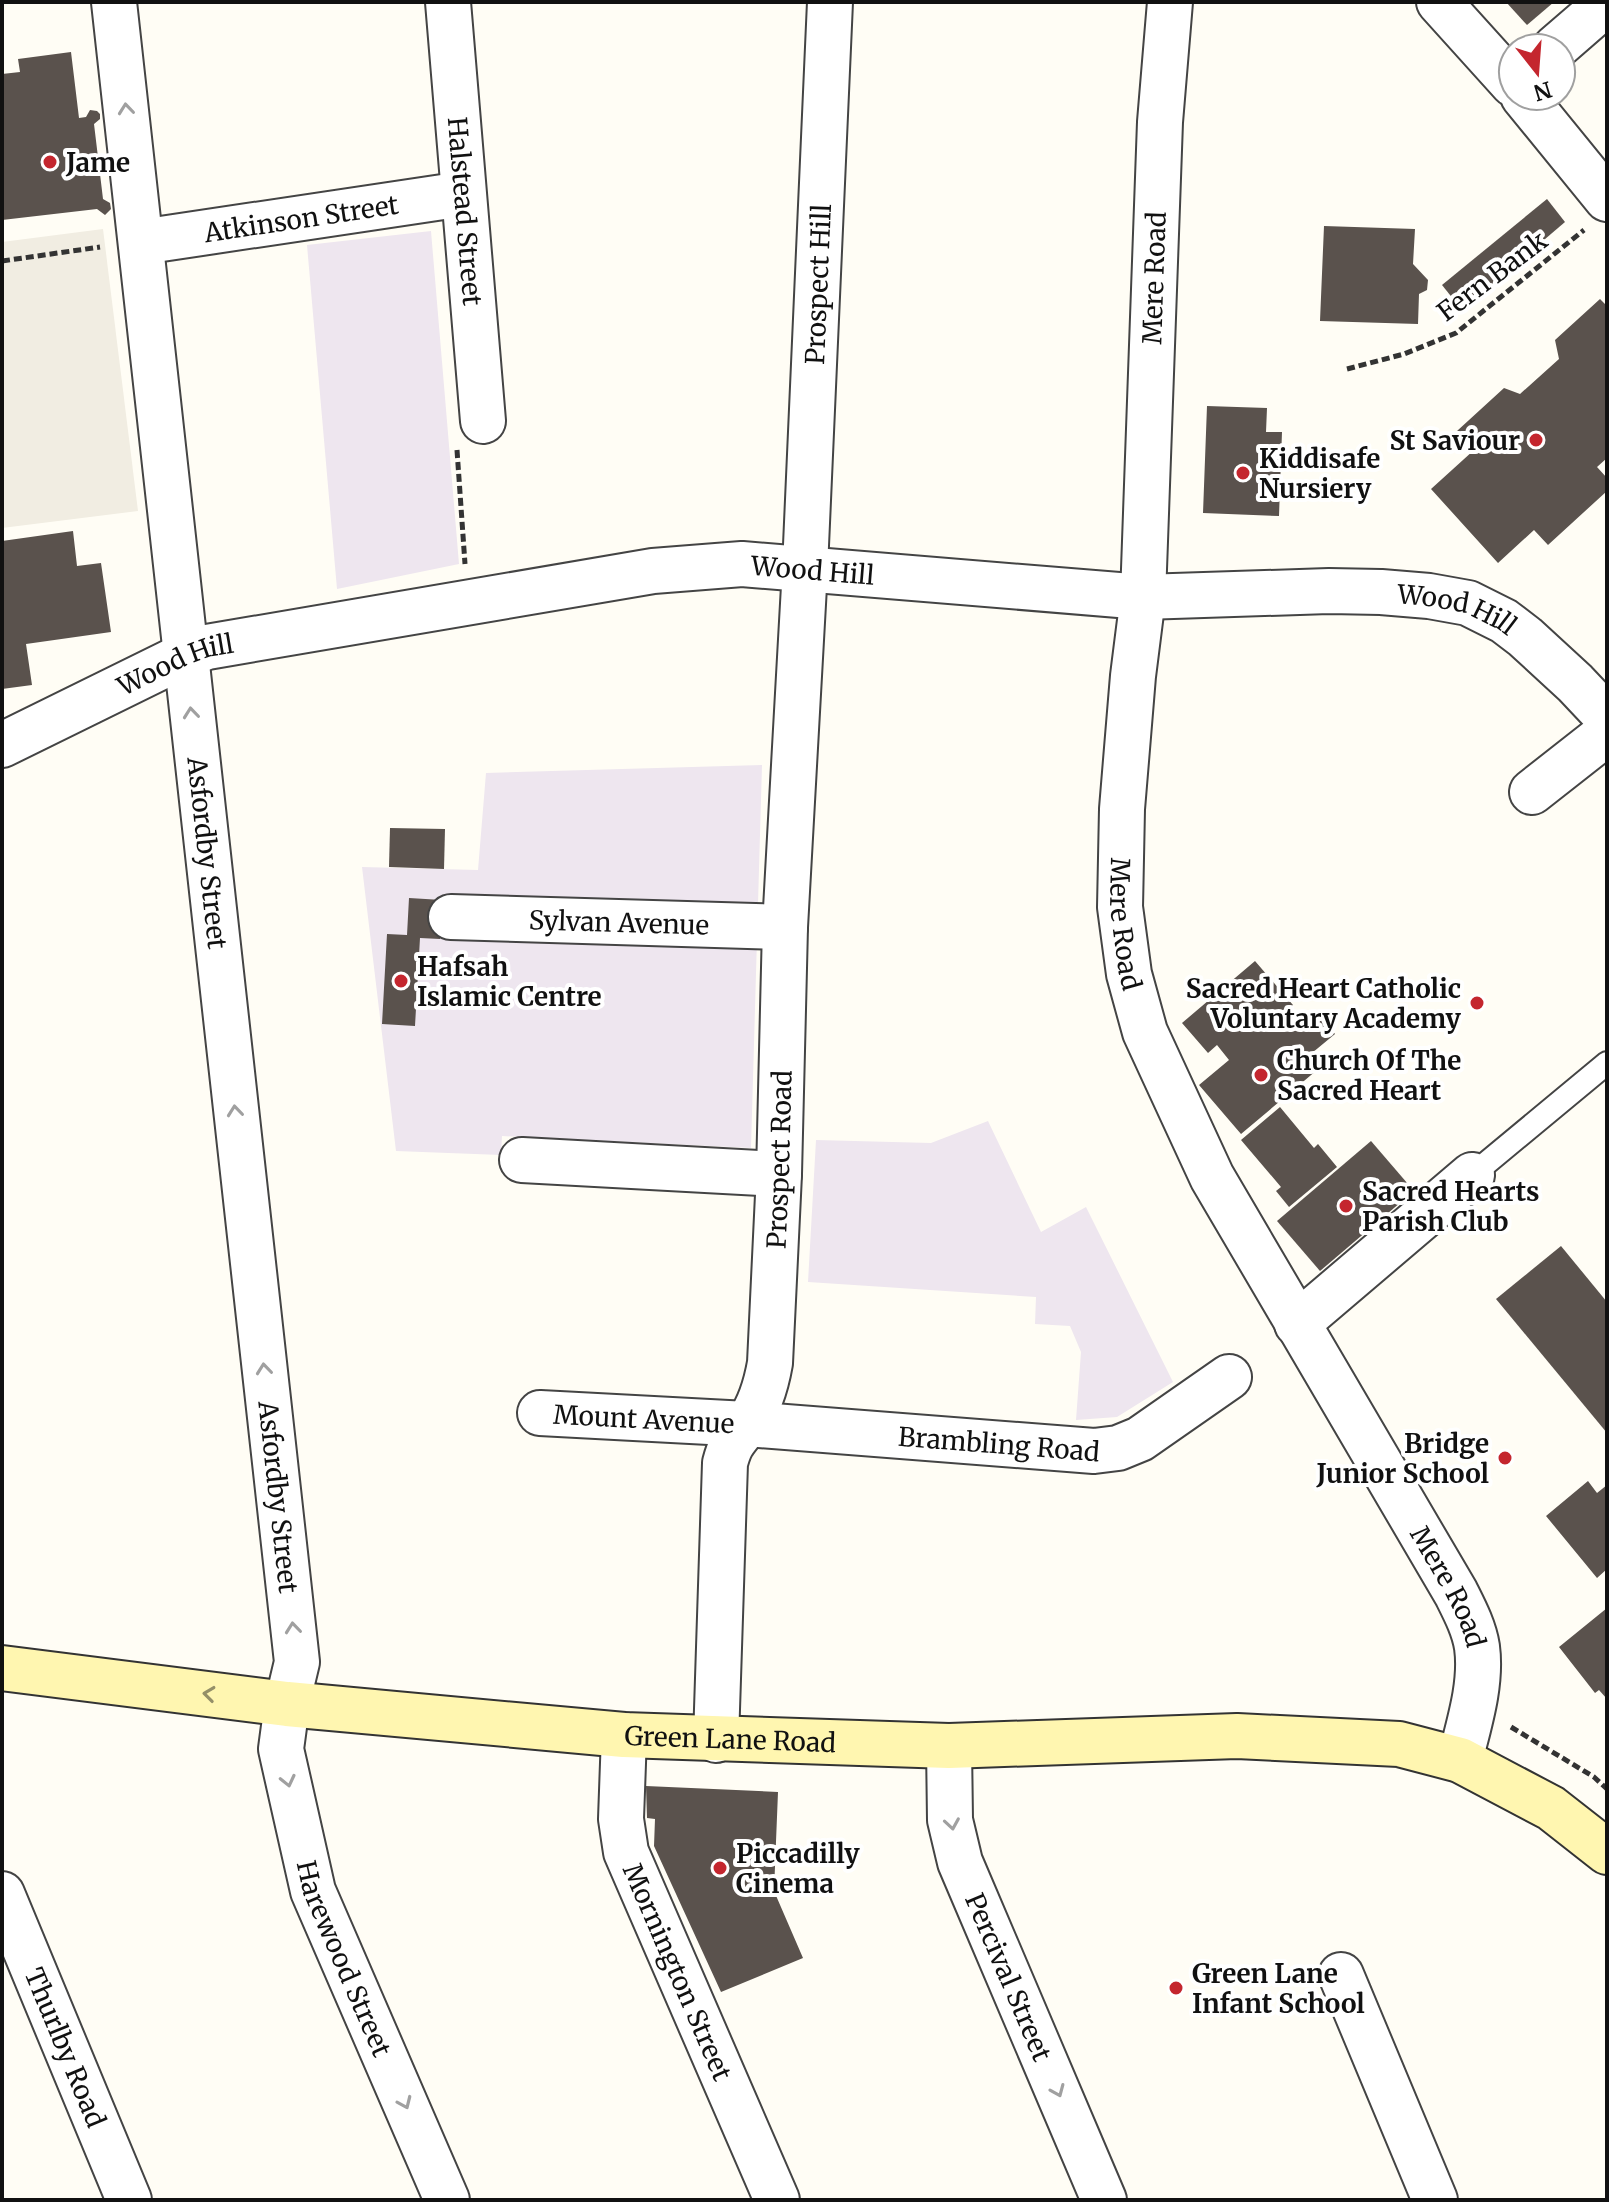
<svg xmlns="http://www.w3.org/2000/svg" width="1609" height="2202" viewBox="0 0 1609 2202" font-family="Merriweather,serif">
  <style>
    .industrial { fill: #eee6ef }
    .plaza { fill: #f1ede2 }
    .building { fill: #5a524d }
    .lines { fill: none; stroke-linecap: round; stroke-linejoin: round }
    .lane-casing { stroke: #444; stroke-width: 26 }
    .street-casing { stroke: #444; stroke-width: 48 }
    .secondary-casing { stroke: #333; stroke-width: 48 }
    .path { stroke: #333; stroke-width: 5; stroke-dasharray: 8 4; stroke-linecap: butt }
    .lane { stroke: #fff; stroke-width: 22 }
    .street { stroke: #fff; stroke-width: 44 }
    .secondary { stroke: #fff6b0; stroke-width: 44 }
    .oneway { stroke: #a0a0a0 }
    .oneway2 { stroke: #948f68 }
    .poi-dot { fill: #c4262e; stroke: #fff; stroke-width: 3 }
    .labels { text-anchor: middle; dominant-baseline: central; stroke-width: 8; stroke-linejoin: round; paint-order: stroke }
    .poi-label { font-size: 26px; font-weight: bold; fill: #111; stroke: #fff; text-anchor: start }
    .street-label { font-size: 26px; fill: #111; stroke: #fff }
  </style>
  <rect width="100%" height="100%" fill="#fffdf5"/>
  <!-- industrial -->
  <g class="industrial">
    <polygon points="431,231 459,564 337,589 307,245"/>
    <polygon points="762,765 751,1148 502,1136 501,1155 396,1151 362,867 478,870 486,773"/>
    <polygon points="988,1121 1041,1232 1086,1207 1173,1382 1117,1417 1076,1420 1081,1352 1070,1326 1035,1324 1036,1297 808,1282 816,1140 931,1143"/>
  </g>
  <!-- plaza -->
  <polygon class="plaza" points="103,229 138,511 2,528 2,242"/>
  <!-- building -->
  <g class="building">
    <polygon points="1506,2 1554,2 1527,25"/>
    <polygon points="71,52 79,118 86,117 90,110 97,111 100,114 100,119 94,124 103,199 110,203 111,209 105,215 97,209 2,220 2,74 20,72 18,59"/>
    <polygon points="1547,199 1565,222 1462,310 1442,285"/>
    <polygon points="1324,226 1415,229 1413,264 1428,280 1427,290 1419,294 1418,324 1320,321"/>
    <polygon points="1600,299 1607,306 1607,458 1597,467 1607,478 1607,491 1548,545 1534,530 1498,563 1431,489 1474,450 1457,431 1504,388 1520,394 1559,359 1555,340"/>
    <polygon points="1207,406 1267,408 1266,432 1282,432 1279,516 1203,513"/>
    <polygon points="73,531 77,566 101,563 111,632 26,644 32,685 2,689 2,541"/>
    <polygon points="390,828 445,829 444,869 389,867"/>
    <polygon points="409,898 442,900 440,939 420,938 415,1026 382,1024 387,934 407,935"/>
    <polygon points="1255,961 1293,1005 1280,1016 1292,1030 1315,1010 1335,1034 1312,1053 1323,1065 1241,1134 1199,1085 1229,1060 1217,1045 1208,1053 1182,1023"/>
    <polygon points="1280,1107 1314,1148 1318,1144 1337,1167 1289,1207 1276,1191 1281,1187 1241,1140"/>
    <polygon points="1371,1141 1414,1191 1320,1271 1277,1221"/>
    <polygon points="1561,1246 1607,1302 1607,1433 1496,1299"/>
    <polygon points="1588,1481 1597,1493 1607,1485 1607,1569 1597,1578 1546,1516"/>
    <polygon points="1607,1608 1607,1699 1599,1690 1595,1693 1559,1647"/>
    <polygon points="646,1786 778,1792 774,1891 803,1958 721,1992 654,1846 655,1819 647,1818"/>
  </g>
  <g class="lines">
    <defs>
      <polyline id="lane" points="1472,1175 1607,1063"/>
      <g id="street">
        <path id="s1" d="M114 2 297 1662 287 1704 281 1749 313 1891 447 2200"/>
        <path id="s2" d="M448 2 483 421"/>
        <path id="s3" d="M1170 2 1160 122 1143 597 1133 676 1122 809 1120 907 1129 974 1145 1032 1212 1177 1456 1593C1465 1611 1474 1628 1477 1647 1482 1684 1469 1724 1460 1760"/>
        <polyline points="1439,2 1513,84"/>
        <polyline points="1555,48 1607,3"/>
        <polyline points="1523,96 1607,199"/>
        <path id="s4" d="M141 242 463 194"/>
        <path id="s5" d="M2 745 185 655 207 647 653 571 742 564 1143 597 1329 591 1381 592 1429 596 1468 603 1504 621 1525 637 1575 683 1607 717"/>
        <polyline points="1532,792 1607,733"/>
        <path id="s6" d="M451 917 785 927"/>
        <polyline points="522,1160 779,1174"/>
        <polyline points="1297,1324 1472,1175"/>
        <path id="s7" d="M540 1413 747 1424 1094 1451 1118 1448 1140 1439 1229 1377"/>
        <path id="s8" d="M624 1735 621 1819 626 1852 777 2200"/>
        <path id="s9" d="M716 1740 725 1463C731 1441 734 1442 747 1424 760 1406 766 1386 770 1363L779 1174 785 927 805 568 830 2"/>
        <path id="s10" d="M949 1746 950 1820 960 1862 1104 2200"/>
        <path id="s11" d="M2 1894 129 2200"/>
        <polyline points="1341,1975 1435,2200"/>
      </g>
      <g id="secondary">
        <path id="s12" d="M2 1668 287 1704 624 1735 949 1746 1237 1736 1399 1744 1460 1760 1551 1808 1607 1852"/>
      </g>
    </defs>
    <!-- lane casing -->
    <use href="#lane" class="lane-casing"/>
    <!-- street casing -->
    <use href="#street" class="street-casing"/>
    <!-- secondary casing -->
    <use href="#secondary" class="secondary-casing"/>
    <!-- path -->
    <g class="path">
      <polyline points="2,261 100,247"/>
      <polyline points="1347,369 1404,354 1456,333 1584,230"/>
      <polyline points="457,450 465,564"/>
      <polyline points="1511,1727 1594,1777 1607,1789"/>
    </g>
    <!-- lane -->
    <use href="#lane" class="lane"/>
    <!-- street -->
    <use href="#street" class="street"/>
    <!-- secondary -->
    <use href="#secondary" class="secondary"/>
  </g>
  <!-- one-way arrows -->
  <defs><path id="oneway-chevron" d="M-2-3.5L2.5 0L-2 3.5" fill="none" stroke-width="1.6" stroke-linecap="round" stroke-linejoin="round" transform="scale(2)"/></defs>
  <g class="oneway">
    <use href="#oneway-chevron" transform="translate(126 109) rotate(-96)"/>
    <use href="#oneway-chevron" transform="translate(191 713) rotate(-96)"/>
    <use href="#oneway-chevron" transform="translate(235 1111) rotate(-96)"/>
    <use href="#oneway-chevron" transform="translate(264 1369) rotate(-96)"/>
    <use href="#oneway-chevron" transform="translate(293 1628) rotate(-96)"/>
    <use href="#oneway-chevron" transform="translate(288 1781) rotate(77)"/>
    <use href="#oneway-chevron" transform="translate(952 1824) rotate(81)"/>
    <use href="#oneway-chevron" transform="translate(1058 2091) rotate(67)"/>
    <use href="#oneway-chevron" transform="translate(405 2103) rotate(66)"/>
  </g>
  <use class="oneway2" href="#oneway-chevron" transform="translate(209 1694) rotate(-173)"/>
  <!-- markers -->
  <g class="poi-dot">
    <circle cx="50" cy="162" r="8"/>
    <circle cx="1536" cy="440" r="8"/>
    <circle cx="1243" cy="473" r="8"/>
    <circle cx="401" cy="981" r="8"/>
    <circle cx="1477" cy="1003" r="8"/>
    <circle cx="1261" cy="1075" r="8"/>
    <circle cx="1346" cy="1206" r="8"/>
    <circle cx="1505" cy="1458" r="8"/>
    <circle cx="720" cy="1868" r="8"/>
    <circle cx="1176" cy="1988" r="8"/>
  </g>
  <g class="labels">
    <!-- poi labels -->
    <g class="poi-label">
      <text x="66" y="162">Jame</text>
      <text x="1520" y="440" text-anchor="end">St Saviour</text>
      <text x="1259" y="458">Kiddisafe<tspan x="1259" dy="30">Nursiery</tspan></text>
      <text x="417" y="966">Hafsah<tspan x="417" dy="30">Islamic Centre</tspan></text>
      <text x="1461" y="988" text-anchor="end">Sacred Heart Catholic<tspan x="1461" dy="30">Voluntary Academy</tspan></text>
      <text x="1277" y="1060">Church Of The<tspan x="1277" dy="30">Sacred Heart</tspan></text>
      <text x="1362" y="1191">Sacred Hearts<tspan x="1362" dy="30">Parish Club</tspan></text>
      <text x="1489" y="1443" text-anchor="end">Bridge<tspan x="1489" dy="30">Junior School</tspan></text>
      <text x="736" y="1853">Piccadilly<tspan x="736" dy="30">Cinema</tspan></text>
      <text x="1192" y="1973">Green Lane<tspan x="1192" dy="30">Infant School</tspan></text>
    </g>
    <!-- street labels -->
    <g class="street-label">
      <text stroke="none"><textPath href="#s2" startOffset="210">Halstead Street</textPath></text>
      <text stroke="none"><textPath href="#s4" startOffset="162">Atkinson Street</textPath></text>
      <text transform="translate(1492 276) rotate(-37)">Fern Bank</text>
      <text transform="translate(1154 278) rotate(-88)">Mere Road</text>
      <text stroke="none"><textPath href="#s9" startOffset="1468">Prospect Hill</textPath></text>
      <text stroke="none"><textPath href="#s5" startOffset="840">Wood Hill</textPath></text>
      <text stroke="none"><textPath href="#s5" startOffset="1488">Wood Hill</textPath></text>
      <text stroke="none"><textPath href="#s5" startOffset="192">Wood Hill</textPath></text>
      <text stroke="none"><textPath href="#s1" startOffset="856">Asfordby Street</textPath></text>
      <text stroke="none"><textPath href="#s6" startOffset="168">Sylvan Avenue</textPath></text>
      <text stroke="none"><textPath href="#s3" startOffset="924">Mere Road</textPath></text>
      <text stroke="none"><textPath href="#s9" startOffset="592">Prospect Road</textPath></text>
      <text stroke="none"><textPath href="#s7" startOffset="104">Mount Avenue</textPath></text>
      <text stroke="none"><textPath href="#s7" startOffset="460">Brambling Road</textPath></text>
      <text stroke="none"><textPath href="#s1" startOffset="1504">Asfordby Street</textPath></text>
      <text stroke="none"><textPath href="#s3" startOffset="1668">Mere Road</textPath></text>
      <text stroke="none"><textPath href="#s12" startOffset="732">Green Lane Road</textPath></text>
      <text stroke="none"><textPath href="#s1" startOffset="1978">Harewood Street</textPath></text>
      <text stroke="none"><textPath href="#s8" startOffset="248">Mornington Street</textPath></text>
      <text stroke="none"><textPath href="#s10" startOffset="242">Percival Street</textPath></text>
      <text stroke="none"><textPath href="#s11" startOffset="166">Thurlby Road</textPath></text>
    </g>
  </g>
  <!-- border -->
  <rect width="1609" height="2202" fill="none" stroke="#111111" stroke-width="8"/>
  <!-- north arrow -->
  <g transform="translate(1537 72) rotate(163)"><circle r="38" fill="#ffffff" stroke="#a0a0a0" stroke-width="2"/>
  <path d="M0-6L14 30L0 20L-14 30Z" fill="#c4262e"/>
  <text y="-12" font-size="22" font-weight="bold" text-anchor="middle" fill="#111111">N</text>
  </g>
</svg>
